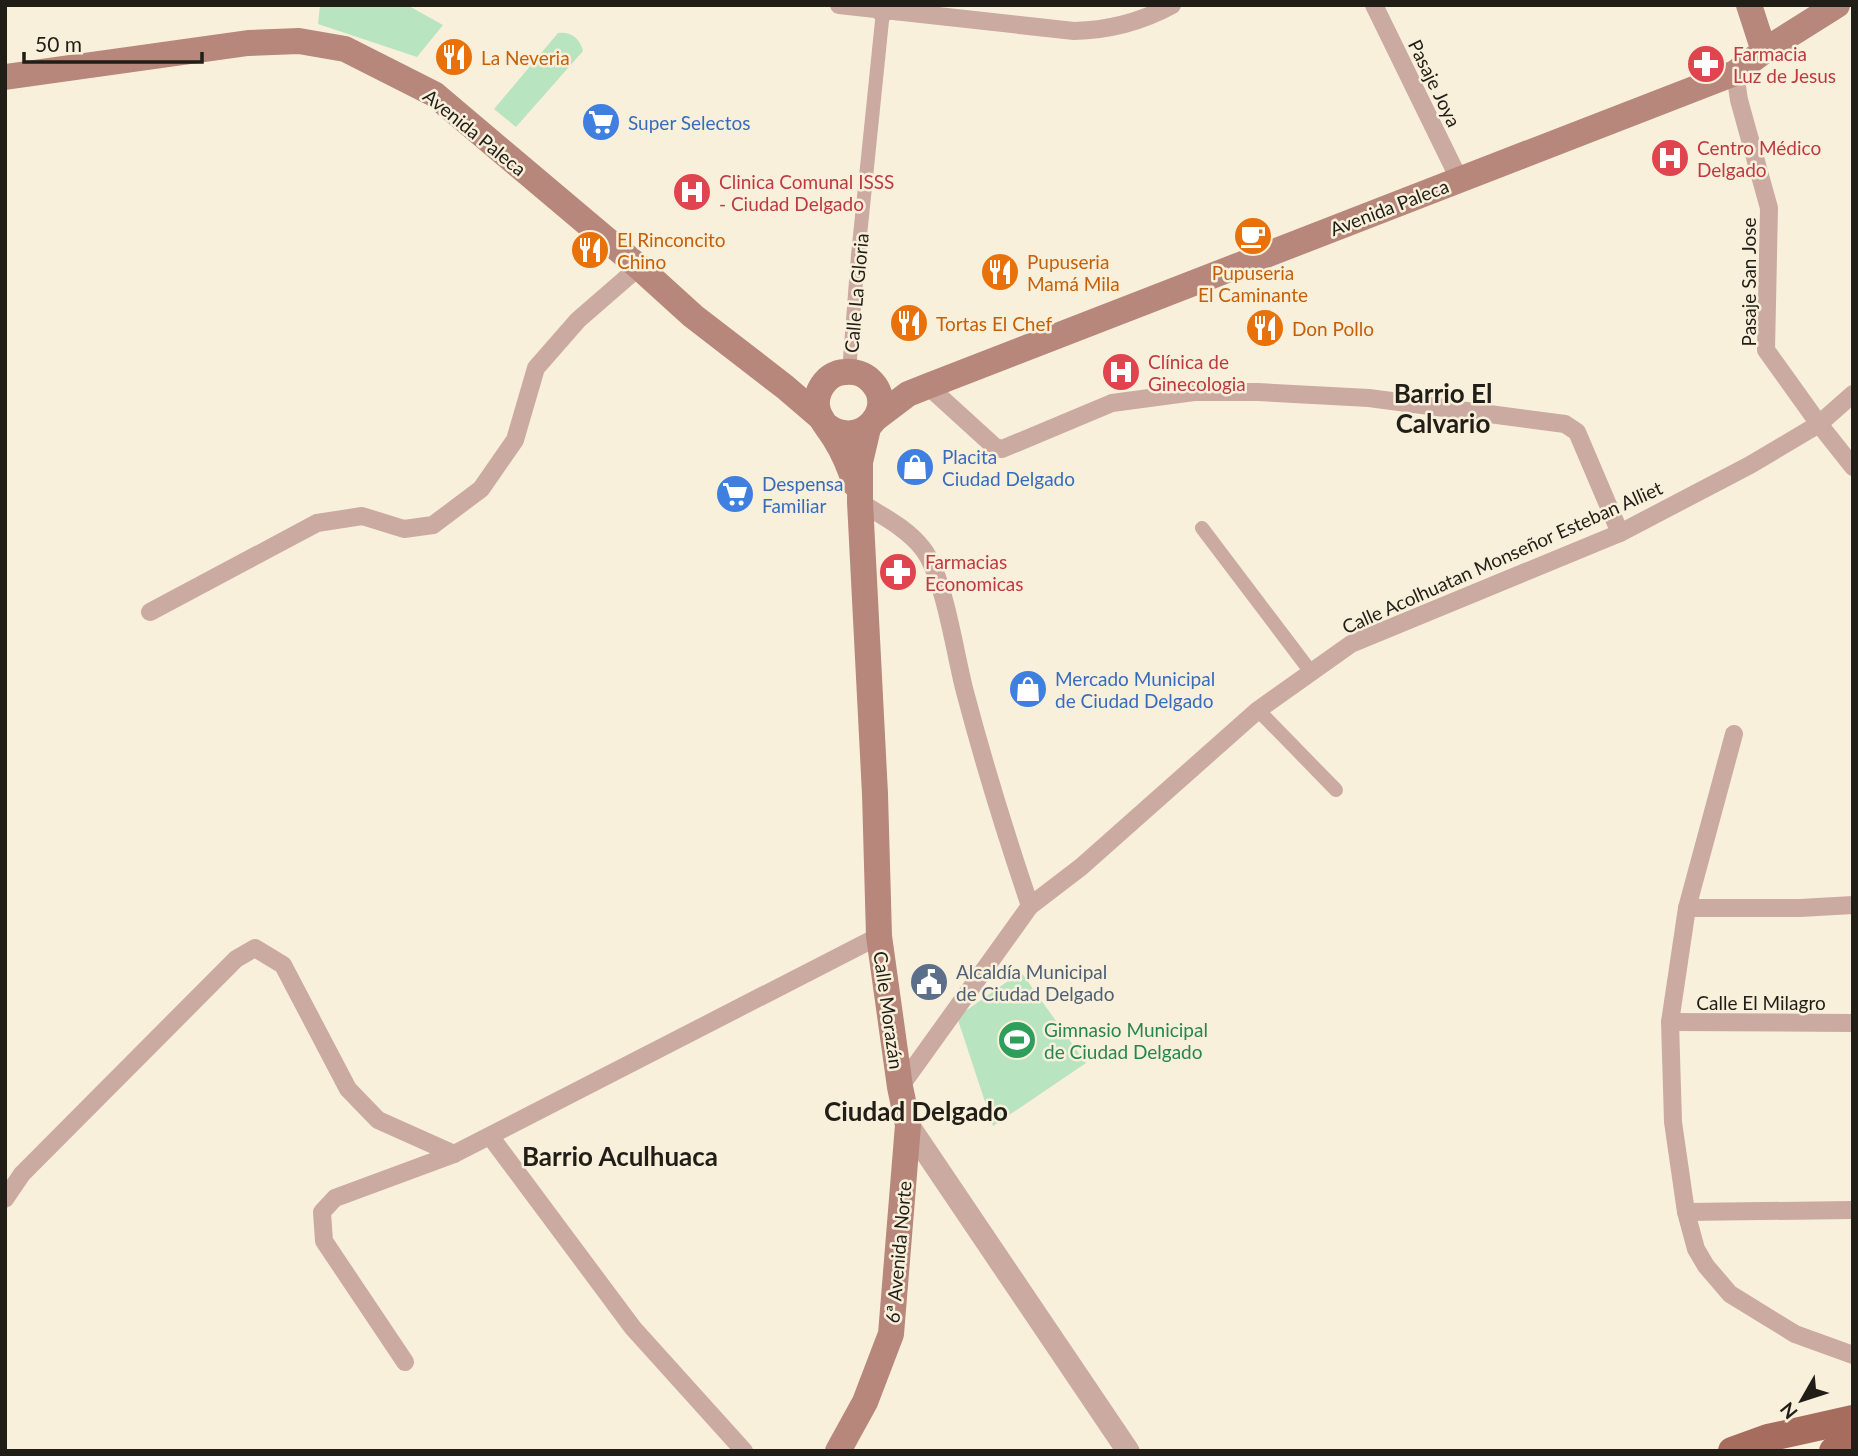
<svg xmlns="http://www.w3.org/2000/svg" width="1858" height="1456" viewBox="0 0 1858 1456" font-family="Lato,sans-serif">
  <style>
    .green { fill: #b8e4bf }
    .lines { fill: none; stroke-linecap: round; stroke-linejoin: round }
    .pedestrian { stroke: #cbaaa1; stroke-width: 14 }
    .minor { stroke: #cbaaa1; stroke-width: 18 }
    .tertiary { stroke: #cbaaa1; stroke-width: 23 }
    .secondary { stroke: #b6877a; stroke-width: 26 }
    .primary { stroke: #a66d5e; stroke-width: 28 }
    .labels { text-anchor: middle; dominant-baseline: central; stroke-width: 5; stroke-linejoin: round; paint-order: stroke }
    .health-label { font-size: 19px; fill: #be3a42; stroke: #f9f0dc; text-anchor: start }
    .food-label { font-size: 19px; fill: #c56008; stroke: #f9f0dc; text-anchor: start }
    .street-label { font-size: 19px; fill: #211e17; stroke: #f9f0dc }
    .shop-label { font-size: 19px; fill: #366cbe; stroke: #f9f0dc; text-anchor: start }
    .service-label { font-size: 19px; fill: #4e5e75; stroke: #f9f0dc; text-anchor: start }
    .leisure-label { font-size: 19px; fill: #27864d; stroke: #f9f0dc; text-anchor: start }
    .district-label { font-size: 26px; font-weight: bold; fill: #211e17; stroke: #f9f0dc }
  </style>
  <rect width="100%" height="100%" fill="#f9f0dc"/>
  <!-- green -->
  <g class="green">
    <polygon points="320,5 407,5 443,25 417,57 318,24"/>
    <path d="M558 33C570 31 580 38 583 51L516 127 494 109Z"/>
    <polygon points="1021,972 1086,1063 993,1126 957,1017"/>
  </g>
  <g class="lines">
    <!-- pedestrian -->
    <g class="pedestrian">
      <polyline points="849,372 858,255 883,11"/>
      <polyline points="1202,528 1311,672"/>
      <polyline points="1258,710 1336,790"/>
    </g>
    <!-- minor -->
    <g class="minor">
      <path d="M839 5 1074 31C1110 30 1141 22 1172 5"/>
      <polyline points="1374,5 1459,179"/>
      <polyline points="1735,73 1739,100 1769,208 1766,350 1819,424 1853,467"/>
      <polyline points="928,386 995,447 1002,449 1112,403 1194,392 1258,392 1369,398 1565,424 1577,432 1620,533"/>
      <path d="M860 502C882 516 907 528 923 549 945 578 955 655 965 692 984 764 1006 835 1030 906"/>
      <polyline points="150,612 317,523 362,516 404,529 433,525 481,489 515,440 536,368 578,320 639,267"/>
      <polyline points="1734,734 1687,908 1670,1022 1673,1122 1686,1212 1696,1249 1706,1266 1730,1294 1795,1334 1853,1355"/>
      <polyline points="1687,908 1800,908 1853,905"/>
      <polyline points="1670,1022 1853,1023"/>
      <polyline points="900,1087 1030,906 1081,867 1258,710 1351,644 1620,533 1750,465 1819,424 1853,394"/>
      <polyline points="490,1136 633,1328 744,1451"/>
      <polyline points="5,1199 22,1174 236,959 255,948 283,965 348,1089 378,1120 454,1154"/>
      <polyline points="1686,1212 1853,1210"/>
      <polyline points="405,1362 324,1241 322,1212 335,1198 454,1154 879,936"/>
    </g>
    <!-- tertiary -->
    <g class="tertiary">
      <polyline points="883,11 884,5"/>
      <polyline points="908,1125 1128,1451"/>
    </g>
    <!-- secondary -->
    <g class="secondary">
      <polyline points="1749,5 1764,51"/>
      <polyline points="5,77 248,43 299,41 345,49 434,94 639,267 693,316 785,387 820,417"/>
      <polyline points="875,419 908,394 928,386 1735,73 1764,51 1837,5"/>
      <path d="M827 426C861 451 899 407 870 380 864 374 854 371 845 372 826 373 813 393 818 411 821 421 830 430 835 439 844 453 850 468 855 484"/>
      <polyline points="838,1451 865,1402 891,1334 908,1125 900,1087 879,936 875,794 860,502 860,462 868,428"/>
    </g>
    <!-- primary -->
    <g class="primary">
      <polyline points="1732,1451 1768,1438 1853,1419"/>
      <polyline points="1833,1451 1853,1447"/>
    </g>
  </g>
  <!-- icons -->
  <defs>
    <symbol id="restaurant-disc" viewBox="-11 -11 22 22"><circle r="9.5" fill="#e8710a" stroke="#f9f0dc"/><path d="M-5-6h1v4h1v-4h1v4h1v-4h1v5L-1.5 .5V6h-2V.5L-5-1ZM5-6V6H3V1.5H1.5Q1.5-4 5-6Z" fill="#fff"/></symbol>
    <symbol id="pharmacy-disc" viewBox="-11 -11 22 22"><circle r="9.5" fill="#e0444e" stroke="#f9f0dc"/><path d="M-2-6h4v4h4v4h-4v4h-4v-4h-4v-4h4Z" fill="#fff"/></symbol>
    <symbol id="supermarket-disc" viewBox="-11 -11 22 22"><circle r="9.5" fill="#3f7fe0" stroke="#f9f0dc"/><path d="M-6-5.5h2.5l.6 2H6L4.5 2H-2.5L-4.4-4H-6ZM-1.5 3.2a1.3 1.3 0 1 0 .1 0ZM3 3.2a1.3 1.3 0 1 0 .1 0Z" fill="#fff"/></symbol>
    <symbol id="hospital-disc" viewBox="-11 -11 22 22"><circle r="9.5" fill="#e0444e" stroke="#f9f0dc"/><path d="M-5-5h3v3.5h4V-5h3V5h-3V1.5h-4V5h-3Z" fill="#fff"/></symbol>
    <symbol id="cafe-disc" viewBox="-11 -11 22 22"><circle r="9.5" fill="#e8710a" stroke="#f9f0dc"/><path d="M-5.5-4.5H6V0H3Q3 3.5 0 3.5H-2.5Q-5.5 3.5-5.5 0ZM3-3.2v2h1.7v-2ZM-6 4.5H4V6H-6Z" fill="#fff"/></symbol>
    <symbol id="shop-disc" viewBox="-11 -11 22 22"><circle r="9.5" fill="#3f7fe0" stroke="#f9f0dc"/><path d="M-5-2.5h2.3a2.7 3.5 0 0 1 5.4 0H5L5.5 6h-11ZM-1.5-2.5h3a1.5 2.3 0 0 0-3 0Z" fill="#fff"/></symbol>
    <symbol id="civic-disc" viewBox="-11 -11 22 22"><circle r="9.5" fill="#5c6f8a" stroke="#f9f0dc"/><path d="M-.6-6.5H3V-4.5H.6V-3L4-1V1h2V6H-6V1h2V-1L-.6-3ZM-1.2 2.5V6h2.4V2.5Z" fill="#fff"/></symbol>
    <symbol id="stadium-disc" viewBox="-11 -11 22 22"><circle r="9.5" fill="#2e9e5b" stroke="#f9f0dc"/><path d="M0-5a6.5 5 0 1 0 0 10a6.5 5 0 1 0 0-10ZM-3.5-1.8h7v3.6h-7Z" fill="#fff"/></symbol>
  </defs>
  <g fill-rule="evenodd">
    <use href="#restaurant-disc" x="432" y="35" width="44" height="44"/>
    <use href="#pharmacy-disc" x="1684" y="42" width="44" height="44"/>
    <use href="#supermarket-disc" x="579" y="100" width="44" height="44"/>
    <use href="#hospital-disc" x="1648" y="136" width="44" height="44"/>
    <use href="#hospital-disc" x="670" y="170" width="44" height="44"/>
    <use href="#cafe-disc" x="1231" y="214" width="44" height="44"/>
    <use href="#restaurant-disc" x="568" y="228" width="44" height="44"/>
    <use href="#restaurant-disc" x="978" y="250" width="44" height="44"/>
    <use href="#restaurant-disc" x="887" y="301" width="44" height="44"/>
    <use href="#restaurant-disc" x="1243" y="306" width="44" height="44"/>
    <use href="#hospital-disc" x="1099" y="350" width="44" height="44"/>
    <use href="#shop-disc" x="893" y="445" width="44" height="44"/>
    <use href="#supermarket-disc" x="713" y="472" width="44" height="44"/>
    <use href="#pharmacy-disc" x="876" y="550" width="44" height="44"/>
    <use href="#shop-disc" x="1006" y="667" width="44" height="44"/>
    <use href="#civic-disc" x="907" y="960" width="44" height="44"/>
    <use href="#stadium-disc" x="995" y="1018" width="44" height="44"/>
  </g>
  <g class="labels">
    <!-- health labels -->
    <g class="health-label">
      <text x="1733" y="53">Farmacia<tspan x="1733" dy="22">Luz de Jesus</tspan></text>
      <text x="1697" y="147">Centro Médico<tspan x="1697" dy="22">Delgado</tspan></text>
      <text x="719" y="181">Clinica Comunal ISSS<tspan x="719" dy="22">- Ciudad Delgado</tspan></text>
      <text x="1148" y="361">Clínica de<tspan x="1148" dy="22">Ginecologia</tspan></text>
      <text x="925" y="561">Farmacias<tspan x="925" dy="22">Economicas</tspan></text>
    </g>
    <!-- food labels -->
    <g class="food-label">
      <text x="481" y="57">La Neveria</text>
      <text x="617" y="239">El Rinconcito<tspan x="617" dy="22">Chino</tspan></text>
      <text x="1027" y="261">Pupuseria<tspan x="1027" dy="22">Mamá Mila</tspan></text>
      <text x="1253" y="272" text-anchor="middle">Pupuseria<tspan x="1253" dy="22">El Caminante</tspan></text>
      <text x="936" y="323">Tortas El Chef</text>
      <text x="1292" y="328">Don Pollo</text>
    </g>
    <!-- street labels -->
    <g class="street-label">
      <text transform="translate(1435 83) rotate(64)">Pasaje Joya</text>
      <text transform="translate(475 132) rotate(39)">Avenida Paleca</text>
      <text transform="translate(1389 207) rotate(-21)">Avenida Paleca</text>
      <text transform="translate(1748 282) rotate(-90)">Pasaje San Jose</text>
      <text transform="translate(856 293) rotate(-85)">Calle La Gloria</text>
      <text transform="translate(1502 557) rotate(-24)">Calle Acolhuatan Monseñor Esteban Alliet</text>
      <text x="1761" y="1002">Calle El Milagro</text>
      <text transform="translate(889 1010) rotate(82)">Calle Morazán</text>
      <text transform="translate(898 1252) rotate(-85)">6ª Avenida Norte</text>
    </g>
    <!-- shop labels -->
    <g class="shop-label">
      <text x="628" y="122">Super Selectos</text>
      <text x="942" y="456">Placita<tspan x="942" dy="22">Ciudad Delgado</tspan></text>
      <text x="762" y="483">Despensa<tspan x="762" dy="22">Familiar</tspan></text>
      <text x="1055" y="678">Mercado Municipal<tspan x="1055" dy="22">de Ciudad Delgado</tspan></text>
    </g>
    <!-- service labels -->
    <g class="service-label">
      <text x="956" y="971">Alcaldía Municipal<tspan x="956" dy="22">de Ciudad Delgado</tspan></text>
    </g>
    <!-- leisure labels -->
    <g class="leisure-label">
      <text x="1044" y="1029">Gimnasio Municipal<tspan x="1044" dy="22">de Ciudad Delgado</tspan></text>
    </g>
    <!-- district labels -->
    <g class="district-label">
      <text x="1443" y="393">Barrio El<tspan x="1443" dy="30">Calvario</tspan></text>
      <text x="916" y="1111">Ciudad Delgado</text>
      <text x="620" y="1156">Barrio Aculhuaca</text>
    </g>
  </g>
  <!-- border -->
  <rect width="1858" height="1456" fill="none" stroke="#211e17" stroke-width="14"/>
  <!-- north arrow -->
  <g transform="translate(1802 1400) rotate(231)" stroke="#f9f0dc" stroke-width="5" paint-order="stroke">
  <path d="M0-5L12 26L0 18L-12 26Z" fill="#211e17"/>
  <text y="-10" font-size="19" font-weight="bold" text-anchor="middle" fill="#211e17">N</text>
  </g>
  <!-- scale -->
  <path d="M24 52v10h178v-10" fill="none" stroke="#211e17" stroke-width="3.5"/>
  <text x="35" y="52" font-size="21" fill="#211e17" stroke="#f9f0dc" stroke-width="5" paint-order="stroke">50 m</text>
</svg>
